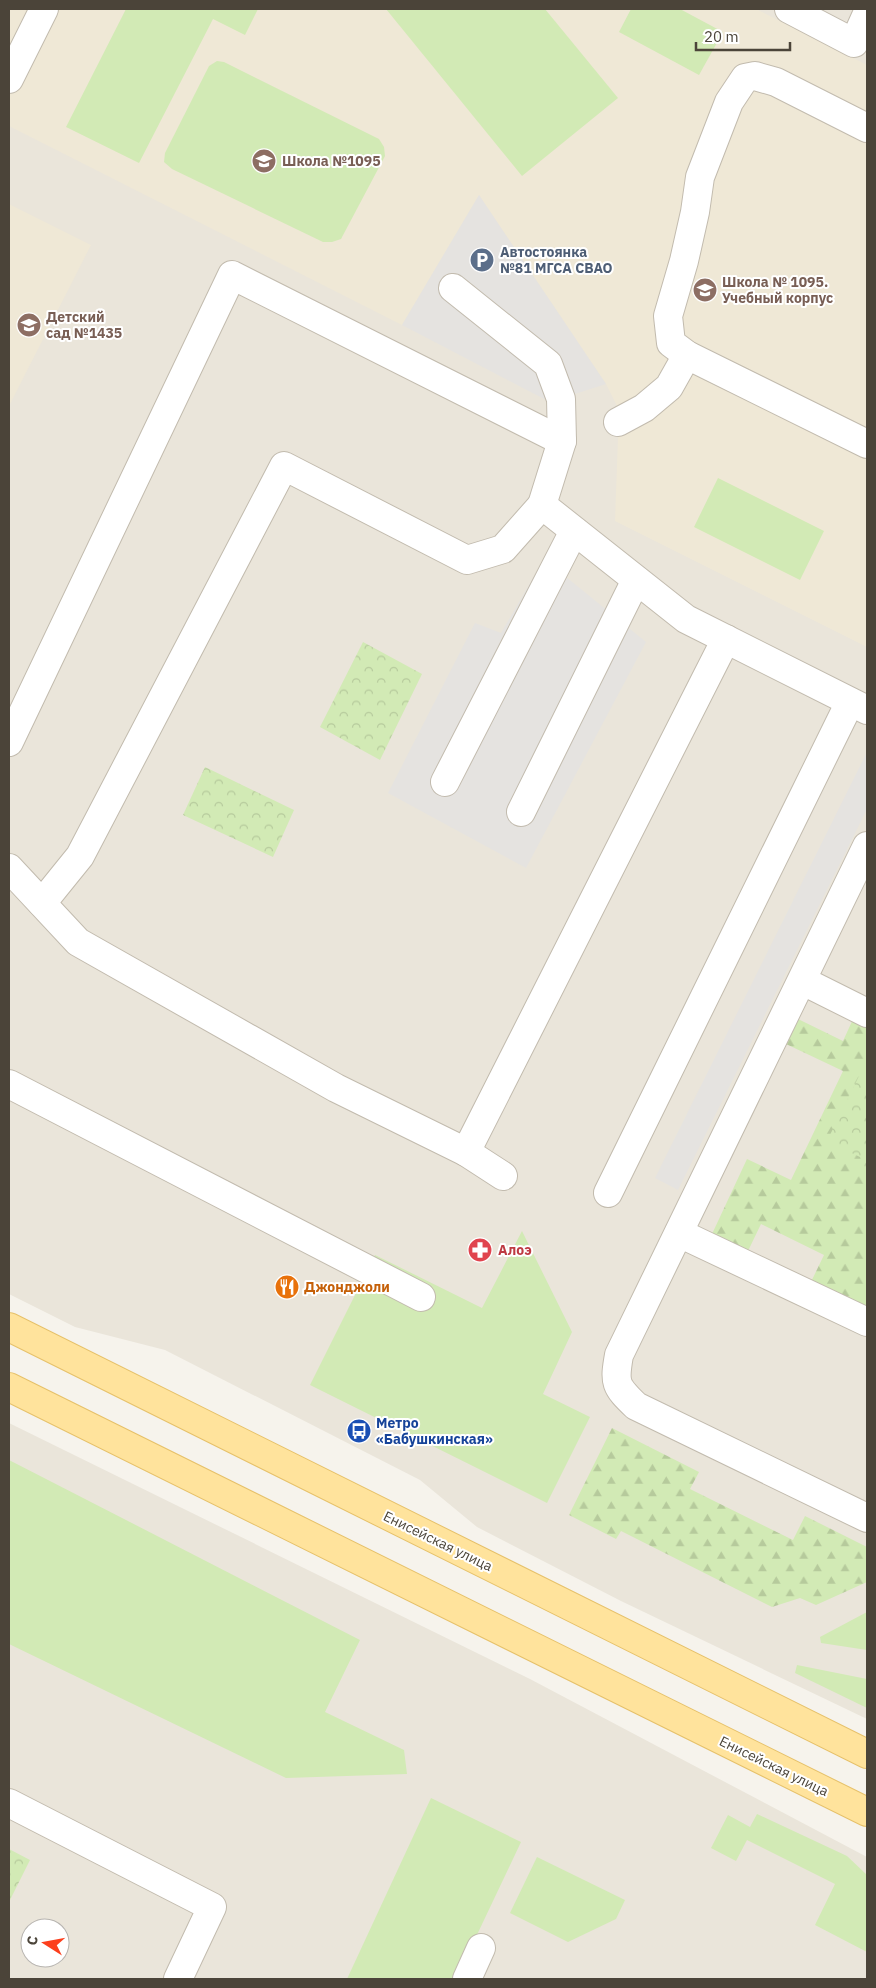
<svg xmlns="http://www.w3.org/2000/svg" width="876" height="1988" viewBox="0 0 876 1988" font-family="'IBM Plex Sans',sans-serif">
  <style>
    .residential { fill: #eae5da; fill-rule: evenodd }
    .education { fill: #efe8d6 }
    .green { fill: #d2eab5 }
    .forest { fill: url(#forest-firs) }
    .park { fill: url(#park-crowns) }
    .parking { fill: #e5e3e0 }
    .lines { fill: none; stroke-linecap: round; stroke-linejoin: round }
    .minor-casing { stroke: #c2bbae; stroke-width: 30 }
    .major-casing { stroke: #e6c16a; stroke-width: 30 }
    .minor { stroke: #fff; stroke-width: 28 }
    .major { stroke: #ffe39c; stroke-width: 28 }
    .labels { text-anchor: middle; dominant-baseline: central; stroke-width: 4; stroke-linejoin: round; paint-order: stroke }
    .education-label { font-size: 14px; font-weight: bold; fill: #785e54; stroke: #fff; text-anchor: start }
    .service-label { font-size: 14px; font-weight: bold; fill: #4e5e75; stroke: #fff; text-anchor: start }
    .health-label { font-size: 14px; font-weight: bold; fill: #be3a42; stroke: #fff; text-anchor: start }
    .food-label { font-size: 14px; font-weight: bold; fill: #c56008; stroke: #fff; text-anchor: start }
    .transit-label { font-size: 14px; font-weight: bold; fill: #164399; stroke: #fff; text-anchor: start }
    .street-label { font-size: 14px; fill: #4b4439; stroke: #fff }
  </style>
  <defs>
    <pattern id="forest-firs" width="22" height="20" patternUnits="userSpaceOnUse" patternTransform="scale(1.25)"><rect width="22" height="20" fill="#d2eab5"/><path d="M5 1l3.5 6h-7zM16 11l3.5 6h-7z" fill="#b6ca9c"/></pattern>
    <pattern id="park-crowns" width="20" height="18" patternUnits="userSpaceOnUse" patternTransform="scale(1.25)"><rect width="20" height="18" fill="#d2eab5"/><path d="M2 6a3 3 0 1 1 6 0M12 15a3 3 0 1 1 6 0" fill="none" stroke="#b6ca9c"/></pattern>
  </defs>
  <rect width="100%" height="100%" fill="#f6f3ec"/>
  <!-- residential -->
  <g class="residential">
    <polygon points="9,9 867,9 867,1719 621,1601 477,1527 420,1480 165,1350 75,1327 9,1294"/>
    <path d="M9 1423 530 1679 867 1857V1979H9ZM30 1928H60V1958H30Z"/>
  </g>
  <!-- education -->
  <g class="education">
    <polygon points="9,9 756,9 867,65 867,647 615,521 619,410 606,384 479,195 402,325 9,126"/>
    <polygon points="9,204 91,245 9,406 9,203"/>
  </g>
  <!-- green -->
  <g class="green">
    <polygon points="126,9 258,9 245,35 213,19 139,163 66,127"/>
    <polygon points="386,9 545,9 618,98 522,176"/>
    <polygon points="631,9 680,9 723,32 699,75 619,32"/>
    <polygon points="217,61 224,62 379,139 384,147 385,156 341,239 332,242 323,242 172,169 164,162 165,153 209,66"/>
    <polygon points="718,478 824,531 800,580 694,527"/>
    <polygon points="522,1231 572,1332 543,1394 590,1417 547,1503 310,1385 375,1255 482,1308"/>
    <polygon points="9,1460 360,1640 325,1712 404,1750 407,1774 286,1778 9,1644"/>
    <polygon points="867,1612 867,1650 821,1643 820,1637"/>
    <polygon points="797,1665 867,1679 867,1708 795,1673"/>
    <polygon points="431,1798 521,1842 456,1979 347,1979"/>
    <polygon points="757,1814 847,1856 867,1875 867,1952 815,1925 835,1884 747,1840 736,1861 711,1848 728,1815 750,1827"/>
    <polygon points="537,1857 625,1900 616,1919 568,1942 510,1913"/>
  </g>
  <!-- forest -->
  <g class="forest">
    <polygon points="854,1017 867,1023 867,1311 810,1284 824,1255 761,1224 748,1251 712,1234 747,1159 791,1180 843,1071 786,1044 798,1019 843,1041"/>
    <polygon points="612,1428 699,1472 690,1489 793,1540 805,1516 867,1547 867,1582 816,1605 800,1598 772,1607 621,1531 616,1539 569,1515"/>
  </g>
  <!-- park -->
  <g class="park">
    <polygon points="363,642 422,674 380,760 320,727"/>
    <polygon points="205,767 294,810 273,857 183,815"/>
    <polygon points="859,1076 867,1080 867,1169 864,1170 860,1157 827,1141"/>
    <polygon points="9,1849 30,1860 9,1902"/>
  </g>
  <!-- parking -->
  <g class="parking">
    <polygon points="479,195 606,384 550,402 402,325"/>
    <polygon points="544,559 646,642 526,868 388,793 475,623 501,633"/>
    <polygon points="867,752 867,809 678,1190 655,1178"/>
  </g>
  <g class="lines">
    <defs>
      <g id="minor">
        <polyline points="789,9 854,43 867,14"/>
        <polyline points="9,79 44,9"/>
        <polyline points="867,128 776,82 755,76 745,78 729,102 700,177 695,212 684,261 668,316 671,343 687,355 867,444"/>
        <polyline points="453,288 548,364 561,399 562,441"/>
        <polyline points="618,422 644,408 669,387 687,355"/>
        <polyline points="9,742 232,275 562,441 542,505 686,619 867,710"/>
        <polyline points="445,782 574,531"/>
        <polyline points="521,812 636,580"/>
        <path d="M867 846 619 1355C614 1383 615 1386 636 1406L867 1518"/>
        <polyline points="9,868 78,942 336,1088 466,1152 503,1176"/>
        <polyline points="42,903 80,856 284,466 467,560 503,549 542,505"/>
        <polyline points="803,981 867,1013"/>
        <polyline points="9,1084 421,1297"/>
        <polyline points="466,1152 726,639"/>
        <polyline points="608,1193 850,702"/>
        <polyline points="679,1233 867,1322"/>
        <polyline points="9,1803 212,1907 178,1979"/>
        <polyline points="467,1979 481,1948"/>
      </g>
      <g id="major">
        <polyline points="9,1327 867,1754"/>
        <polyline points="9,1387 867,1812"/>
      </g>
    </defs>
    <!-- minor casing -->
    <use href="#minor" class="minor-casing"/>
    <!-- major casing -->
    <use href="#major" class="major-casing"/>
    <!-- minor -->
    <use href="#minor" class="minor"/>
    <!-- major -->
    <use href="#major" class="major"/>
  </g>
  <!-- icons -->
  <defs>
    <symbol id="school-disc" viewBox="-11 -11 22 22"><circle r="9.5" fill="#8d6e63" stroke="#fff"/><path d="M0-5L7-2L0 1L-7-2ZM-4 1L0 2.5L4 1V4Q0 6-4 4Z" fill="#fff"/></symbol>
    <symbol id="parking-disc" viewBox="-11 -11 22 22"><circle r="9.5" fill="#5c6f8a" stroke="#fff"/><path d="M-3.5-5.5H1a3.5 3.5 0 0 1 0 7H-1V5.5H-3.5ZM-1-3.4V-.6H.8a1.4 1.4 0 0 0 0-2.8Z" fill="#fff"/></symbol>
    <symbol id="pharmacy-disc" viewBox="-11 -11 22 22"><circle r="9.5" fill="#e0444e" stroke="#fff"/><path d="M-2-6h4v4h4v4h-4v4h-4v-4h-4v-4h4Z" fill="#fff"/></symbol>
    <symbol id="restaurant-disc" viewBox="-11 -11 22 22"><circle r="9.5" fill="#e8710a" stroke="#fff"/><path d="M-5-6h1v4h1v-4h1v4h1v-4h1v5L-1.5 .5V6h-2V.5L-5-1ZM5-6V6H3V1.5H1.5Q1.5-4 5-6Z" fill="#fff"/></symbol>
    <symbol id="bus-disc" viewBox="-11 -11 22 22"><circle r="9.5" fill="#1a4fb4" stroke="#fff"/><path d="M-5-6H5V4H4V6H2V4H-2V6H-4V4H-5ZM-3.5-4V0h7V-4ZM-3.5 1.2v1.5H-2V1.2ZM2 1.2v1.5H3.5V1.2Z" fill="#fff"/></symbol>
  </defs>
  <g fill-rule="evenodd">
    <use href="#school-disc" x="250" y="147" width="28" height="28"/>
    <use href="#parking-disc" x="468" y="246" width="28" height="28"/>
    <use href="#school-disc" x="691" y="276" width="28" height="28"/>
    <use href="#school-disc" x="15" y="311" width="28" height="28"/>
    <use href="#pharmacy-disc" x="466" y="1236" width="28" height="28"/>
    <use href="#restaurant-disc" x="273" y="1273" width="28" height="28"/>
    <use href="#bus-disc" x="345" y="1417" width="28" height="28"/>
  </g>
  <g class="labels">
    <!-- education labels -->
    <g class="education-label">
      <text x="282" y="161">Школа №1095</text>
      <text x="722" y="282">Школа № 1095.<tspan x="722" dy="16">Учебный корпус</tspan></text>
      <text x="46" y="317">Детский<tspan x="46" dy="16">сад №1435</tspan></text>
    </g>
    <!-- service labels -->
    <g class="service-label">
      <text x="500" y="252">Автостоянка<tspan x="500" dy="16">№81 МГСА СВАО</tspan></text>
    </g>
    <!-- health labels -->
    <g class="health-label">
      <text x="498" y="1250">Алоэ</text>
    </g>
    <!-- food labels -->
    <g class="food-label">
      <text x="304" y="1287">Джонджоли</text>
    </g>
    <!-- transit labels -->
    <g class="transit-label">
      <text x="376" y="1423">Метро<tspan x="376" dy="16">«Бабушкинская»</tspan></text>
    </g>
    <!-- street labels -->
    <g class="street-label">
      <text transform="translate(438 1541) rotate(26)">Енисейская улица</text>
      <text transform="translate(774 1766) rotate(26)">Енисейская улица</text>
    </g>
  </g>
  <!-- border -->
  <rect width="876" height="1988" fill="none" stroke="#4b4439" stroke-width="20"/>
  <!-- north arrow -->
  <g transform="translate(45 1943) rotate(281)"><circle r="24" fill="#ffffff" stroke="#b7b4b0"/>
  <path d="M0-4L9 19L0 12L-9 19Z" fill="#fc3f1d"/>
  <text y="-8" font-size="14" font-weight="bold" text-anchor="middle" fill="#4b4439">С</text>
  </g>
  <!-- scale -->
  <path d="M696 42v8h94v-8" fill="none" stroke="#4b4439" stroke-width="2.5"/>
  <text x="704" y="42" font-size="15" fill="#4b4439" stroke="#ffffff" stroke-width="4" paint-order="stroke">20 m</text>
</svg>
